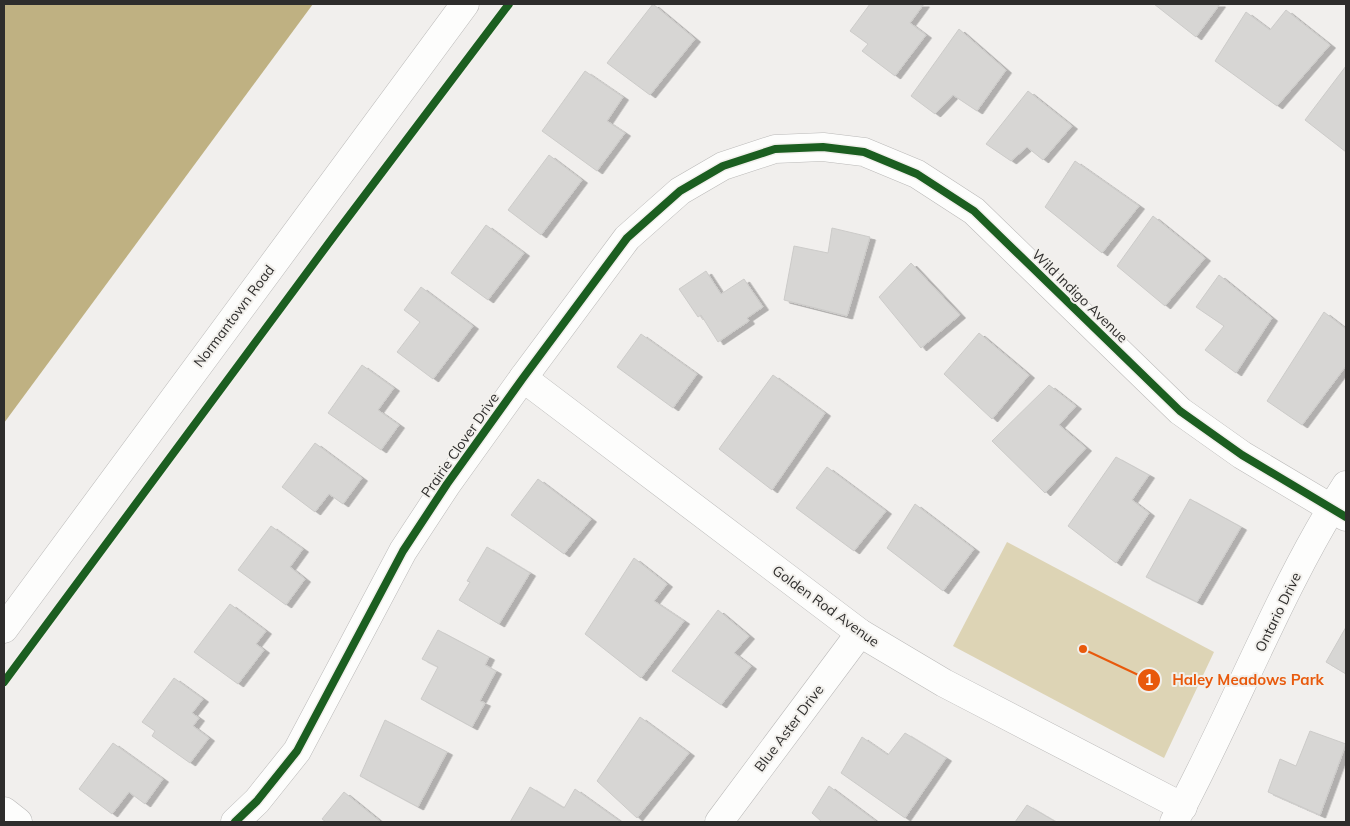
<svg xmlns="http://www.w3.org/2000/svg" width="1350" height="826" viewBox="0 0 1350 826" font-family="Mulish,sans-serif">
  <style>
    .green { fill: #ddd4b5 }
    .water { fill: #bfb182 }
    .building { fill: #d7d6d4; stroke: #cccbc9; filter: url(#shadow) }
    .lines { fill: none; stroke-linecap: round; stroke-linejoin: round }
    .minor-casing { stroke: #bab9b8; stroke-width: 29 }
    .tertiary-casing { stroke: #bab9b8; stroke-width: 29 }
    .minor { stroke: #fdfdfc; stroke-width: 28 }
    .tertiary { stroke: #fdfdfc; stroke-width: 28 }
    .cycleway-casing { stroke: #f2f0ec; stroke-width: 11 }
    .cycleway { stroke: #1b5e20; stroke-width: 8 }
    .labels { text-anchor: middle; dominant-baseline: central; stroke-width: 4; stroke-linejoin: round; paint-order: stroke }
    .street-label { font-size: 14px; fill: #2e2d2c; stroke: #f2f0ec }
    .leader { fill: none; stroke: #e8590c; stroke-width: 2 }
    .callout-dot { fill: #e8590c; stroke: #f2f0ec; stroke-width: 2 }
    .mark-label { font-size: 15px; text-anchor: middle; font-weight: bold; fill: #fff }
    .callout-label { font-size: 15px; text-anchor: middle; font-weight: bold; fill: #e8590c; stroke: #f2f0ec; stroke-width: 4; stroke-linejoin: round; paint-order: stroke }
  </style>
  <defs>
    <filter id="shadow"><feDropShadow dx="5.5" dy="3" stdDeviation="0" flood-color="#0004"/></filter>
  </defs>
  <rect width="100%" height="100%" fill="#f1efed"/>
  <!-- green -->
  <polygon class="green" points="1007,542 1214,652 1164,758 953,646"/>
  <!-- water -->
  <polygon class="water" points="4,4 313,4 4,423"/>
  <!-- building -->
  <g class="building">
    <polygon points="653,4 695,39 650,95 607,63"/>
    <polygon points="870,4 924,4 910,23 926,35 895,76 862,51 868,44 850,31"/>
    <polygon points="1154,4 1220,4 1196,37"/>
    <polygon points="1286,10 1330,45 1277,106 1215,61 1246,12 1270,30"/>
    <polygon points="959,29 1006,70 977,111 953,95 935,114 911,96"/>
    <polygon points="1346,66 1346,152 1305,120"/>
    <polygon points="585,71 623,97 607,121 625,133 597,171 542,131"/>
    <polygon points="1028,91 1072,126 1043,160 1027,147 1011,161 986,144"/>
    <polygon points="549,155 582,180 541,235 508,210"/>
    <polygon points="1075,161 1139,206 1102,253 1045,207"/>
    <polygon points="1153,216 1205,258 1165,306 1117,266"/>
    <polygon points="486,225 524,253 488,300 451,273"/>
    <polygon points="832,228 870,237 847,316 784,300 794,246 828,253"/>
    <polygon points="911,263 960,315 921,348 879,297"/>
    <polygon points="706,271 721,294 744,279 763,307 747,318 749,321 718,342 701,315 698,317 679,289"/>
    <polygon points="1219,275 1272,318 1236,373 1205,350 1224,326 1196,307"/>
    <polygon points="421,287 473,326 433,379 397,352 420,322 404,310"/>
    <polygon points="1324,312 1346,329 1346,366 1302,425 1267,401"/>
    <polygon points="979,333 1029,375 992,419 944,374"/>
    <polygon points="641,334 697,374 673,408 617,367"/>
    <polygon points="362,365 394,388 378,410 399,425 381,450 328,413"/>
    <polygon points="773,375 825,413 772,490 719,449"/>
    <polygon points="1049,385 1076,406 1059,425 1086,448 1045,493 992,441"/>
    <polygon points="315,443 362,478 343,504 329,494 315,512 282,487"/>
    <polygon points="1116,457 1149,475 1132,500 1149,513 1116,563 1068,526"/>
    <polygon points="827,467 886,511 854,551 796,508"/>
    <polygon points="538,479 591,519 564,554 511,515"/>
    <polygon points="1190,499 1241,527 1197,602 1146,577"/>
    <polygon points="915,504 974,549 943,591 887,548"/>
    <polygon points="271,526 303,549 290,567 305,579 286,605 238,570"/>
    <polygon points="487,547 530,573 499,624 459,600 470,582 467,581"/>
    <polygon points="634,558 667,584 654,601 684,621 641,678 585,634"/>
    <polygon points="230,604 266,631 256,644 264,650 238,684 194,652"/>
    <polygon points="718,610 749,636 734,653 751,666 721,705 672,671"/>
    <polygon points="1346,627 1346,674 1326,662"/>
    <polygon points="438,630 489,657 485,665 496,671 480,701 485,703 472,727 421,699 438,667 422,659"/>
    <polygon points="174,678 203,699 192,713 199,718 193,726 209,738 190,763 152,736 155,731 142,722"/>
    <polygon points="640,717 689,753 637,818 597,781"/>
    <polygon points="385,720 447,752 418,807 360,776"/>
    <polygon points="1310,731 1346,744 1320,815 1268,792 1280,759 1296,766"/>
    <polygon points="905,733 946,758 905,818 841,773 862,737 888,755"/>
    <polygon points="113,743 163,779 145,804 129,792 112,814 79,789"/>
    <polygon points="829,786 877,822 822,822 812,813"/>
    <polygon points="530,787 564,808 575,789 621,822 510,822"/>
    <polygon points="344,792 381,822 326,822 322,819"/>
    <polygon points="1027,805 1056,822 1015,822"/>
  </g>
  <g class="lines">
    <defs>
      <g id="minor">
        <polyline points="523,378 860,633 944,683 1183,807"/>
        <polyline points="4,811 18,822"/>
        <polyline points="235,822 257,801 297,751 403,551 447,484 523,378 627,238 680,191 723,166 775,149 823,147 864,152 917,174 974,211 1180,411 1242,455 1346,517"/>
        <polyline points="719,822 860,633"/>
        <path d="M1174 822C1234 712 1278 591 1346 485"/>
      </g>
      <polyline id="tertiary" points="4,629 465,4"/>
    </defs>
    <!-- minor casing -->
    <use href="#minor" class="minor-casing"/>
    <!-- tertiary casing -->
    <use href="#tertiary" class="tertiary-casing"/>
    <!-- minor -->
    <use href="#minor" class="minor"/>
    <!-- tertiary -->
    <use href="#tertiary" class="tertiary"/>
    <defs>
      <g id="cycleway">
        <polyline points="4,682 334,236 509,4"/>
        <polyline points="235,822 257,801 297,751 403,551 447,484 523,378 627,238 680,191 723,166 775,149 823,147 864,152 917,174 974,211 1180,411 1242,455 1346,517"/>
      </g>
    </defs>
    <!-- cycleway casing -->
    <use href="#cycleway" class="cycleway-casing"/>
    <!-- cycleway -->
    <use href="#cycleway" class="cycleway"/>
  </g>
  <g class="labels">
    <!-- street labels -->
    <g class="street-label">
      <text transform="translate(1080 296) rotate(44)">Wild Indigo Avenue</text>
      <text transform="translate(234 316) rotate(-53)">Normantown Road</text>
      <text transform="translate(460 445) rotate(-55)">Prairie Clover Drive</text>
      <text transform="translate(826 606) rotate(36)">Golden Rod Avenue</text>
      <text transform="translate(1278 612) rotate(-64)">Ontario Drive</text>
      <text transform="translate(789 728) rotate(-53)">Blue Aster Drive</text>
    </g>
  </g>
  <!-- callouts -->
  <path class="leader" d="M1083 649L1149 680"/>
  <g class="callout-dot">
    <circle cx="1083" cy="649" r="5"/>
    <circle cx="1149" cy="680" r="12"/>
  </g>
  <g class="mark-label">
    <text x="1149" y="685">1</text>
  </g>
  <g class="callout-label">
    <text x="1248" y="685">Haley Meadows Park</text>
  </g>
  <!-- border -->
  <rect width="1350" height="826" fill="none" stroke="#2e2d2c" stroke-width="10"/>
</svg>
